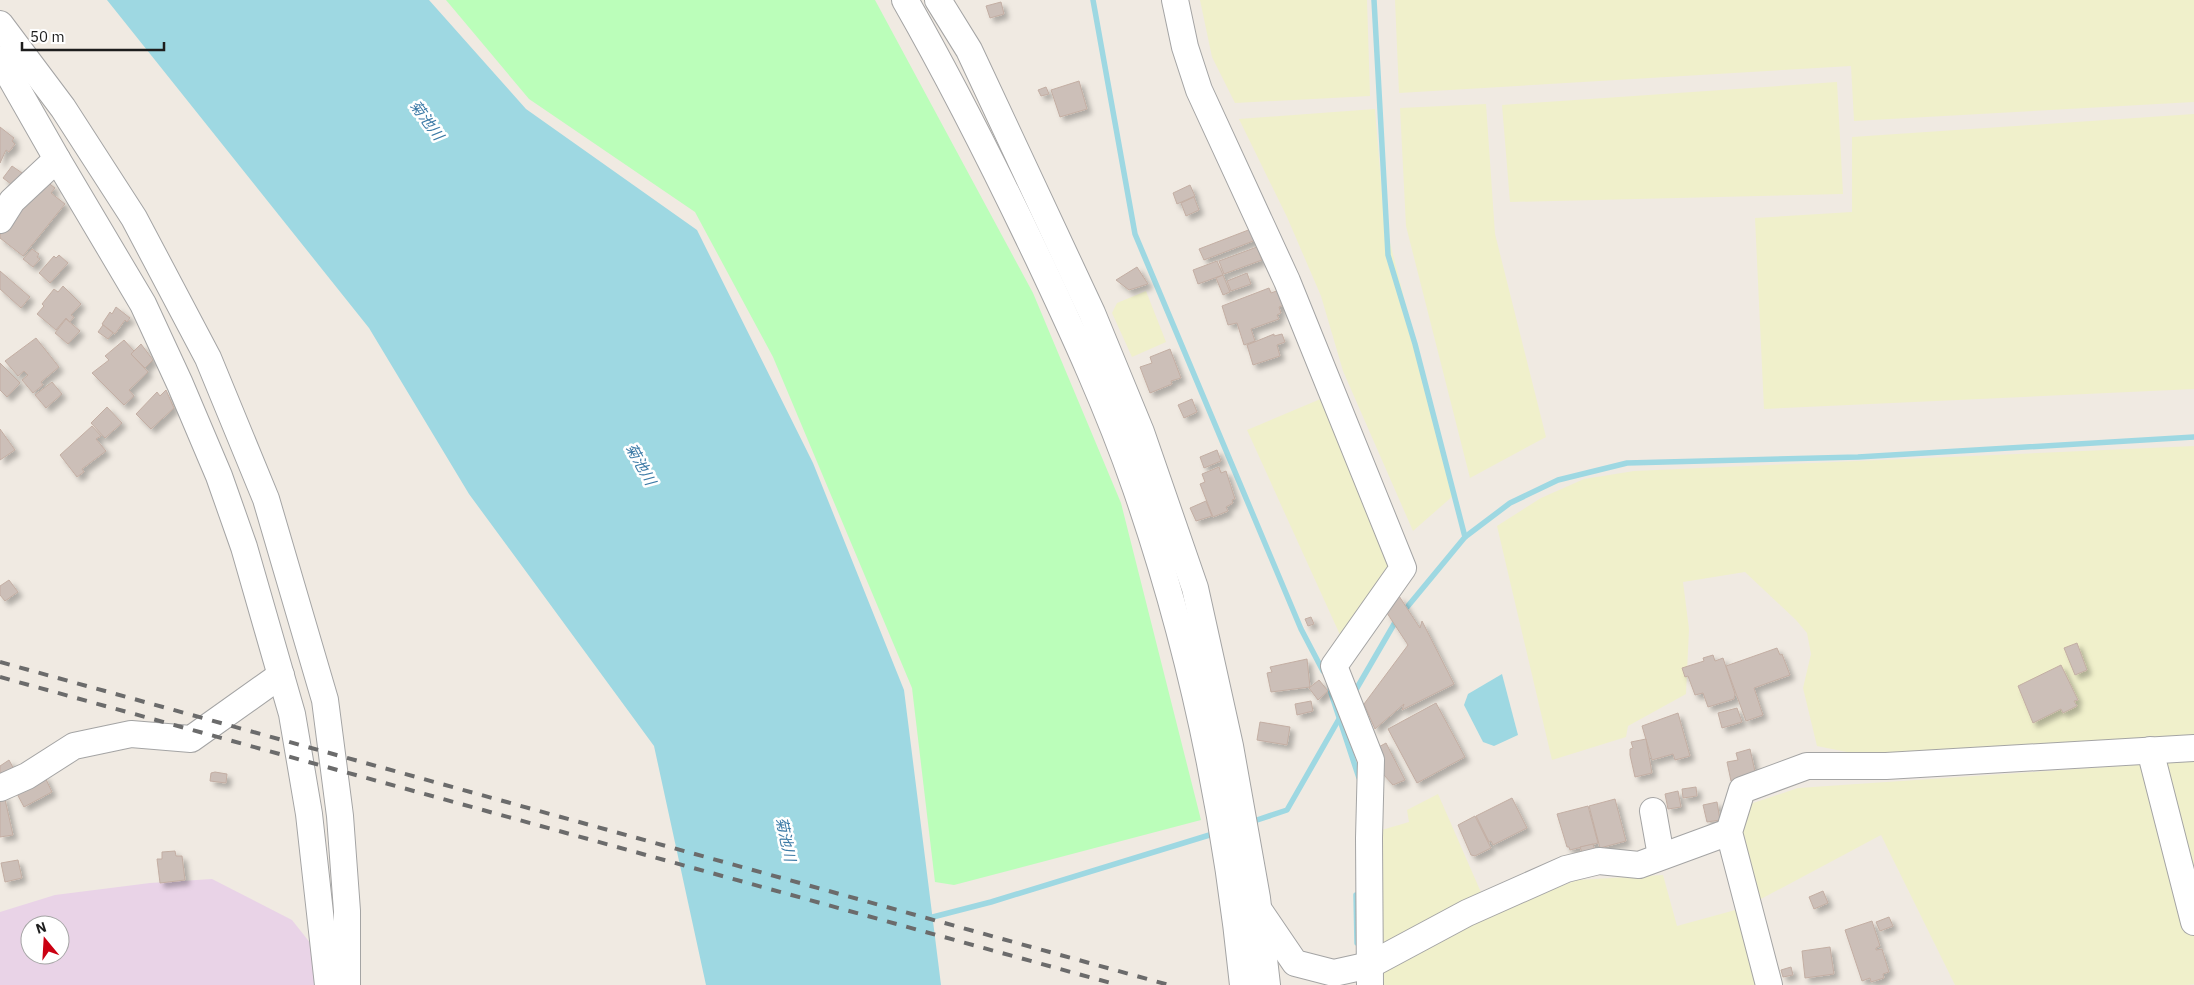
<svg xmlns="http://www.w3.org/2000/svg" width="2194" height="985" viewBox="0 0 2194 985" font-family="'IBM Plex Sans','Noto Sans JP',sans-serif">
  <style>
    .industrial { fill: #e9d3e7; fill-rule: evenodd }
    .farmland { fill: #f0f0cb }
    .park { fill: #bbfeba }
    .water { fill: #9ed8e2 }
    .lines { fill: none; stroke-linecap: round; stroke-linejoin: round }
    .stream { stroke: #9ed8e2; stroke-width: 5.5 }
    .building { fill: #ccbfb8; stroke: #c3aea3; filter: url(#shadow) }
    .minor-casing { stroke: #a4a4a4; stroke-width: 28 }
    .minor { stroke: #fff; stroke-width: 26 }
    .rail { stroke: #6b6b6b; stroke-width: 4; stroke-dasharray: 10 10; stroke-linecap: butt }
    .labels { text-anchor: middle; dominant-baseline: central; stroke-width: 5; stroke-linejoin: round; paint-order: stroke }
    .water-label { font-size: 15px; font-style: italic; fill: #3c7aa6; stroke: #fff }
  </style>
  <defs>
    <filter id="shadow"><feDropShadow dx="4.5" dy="4.5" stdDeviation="2.5" flood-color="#0004"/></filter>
  </defs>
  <rect width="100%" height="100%" fill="#f0eae2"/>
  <!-- industrial -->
  <path class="industrial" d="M212 879 292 920 315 949 318 985H0V912L55 895 150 883ZM30 925H60V955H30Z"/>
  <!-- farmland -->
  <g class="farmland">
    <polygon points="1200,0 1367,0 1370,96 1235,103 1212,57"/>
    <polygon points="1395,0 2194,0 2194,102 1854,121 1851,66 1399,93"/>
    <polygon points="1837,82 1843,194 1510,202 1502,105"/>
    <polygon points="1486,104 1495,234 1546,437 1470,478 1406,226 1400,108"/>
    <polygon points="1375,109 1384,219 1454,495 1413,531 1343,371 1321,296 1287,217 1239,119"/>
    <polygon points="2194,114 2194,389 1764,409 1755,218 1852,212 1852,137"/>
    <polygon points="1146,291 1166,342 1132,357 1112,313 1117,303"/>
    <polygon points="1330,395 1401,556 1341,637 1247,430"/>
    <polygon points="2194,446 2194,740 1882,759 1817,746 1803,688 1811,654 1807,633 1796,620 1745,572 1683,582 1689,629 1686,694 1628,726 1626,737 1552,760 1497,526 1541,498 1584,479 1634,471"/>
    <polygon points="2194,761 2194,984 2188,985 1955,985 1881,835 1759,900 1742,834 1750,804 1798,788"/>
    <polygon points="1438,794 1483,897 1376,951 1375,832 1409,822 1407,810"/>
    <polygon points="1663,875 1677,926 1739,909 1758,985 1378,985 1377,968 1498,910 1577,880"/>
  </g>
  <!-- park -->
  <polygon class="park" points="446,0 875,0 1033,293 1121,503 1201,820 954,885 935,882 912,688 773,357 695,212 529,99"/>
  <!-- water -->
  <g class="water">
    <polygon points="107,0 429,0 526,109 697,230 813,463 904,690 941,985 706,985 654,746 469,494 369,328"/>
    <polygon points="1502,674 1518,735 1494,746 1483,742 1464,705 1468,694"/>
  </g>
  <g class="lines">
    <!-- stream -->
    <g class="stream">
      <polyline points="1093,0 1135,234 1301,629 1323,671"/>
      <polyline points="1374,0 1388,255 1415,344 1465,537"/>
      <polyline points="1403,612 1465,537 1510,503 1558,480 1627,463 1858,457 2194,437"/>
      <polyline points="1330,690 1359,778"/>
      <polyline points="1354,693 1397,619"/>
      <polyline points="1251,822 1287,810 1343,712"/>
      <polyline points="1356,895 1357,943"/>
      <polyline points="925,919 991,902 1216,833"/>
    </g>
  </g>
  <!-- building -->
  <g class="building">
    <polygon points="1001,2 1004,14 990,18 986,6"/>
    <polygon points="1079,81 1087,109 1060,117 1051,90"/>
    <polygon points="1046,87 1049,94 1041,96 1038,90"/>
    <polygon points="0,127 14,138 12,141 15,144 9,152 6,150 0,163"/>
    <polygon points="12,166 25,175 15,187 3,178"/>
    <polygon points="42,178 55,188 51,193 65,204 23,256 0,238 0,235"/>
    <polygon points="1190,185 1195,196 1177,204 1173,193"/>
    <polygon points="1194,197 1199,210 1186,216 1181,203"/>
    <polygon points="1251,229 1256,240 1204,260 1199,249"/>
    <polygon points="1257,247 1262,260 1224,274 1219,261"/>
    <polygon points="32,249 39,254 37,257 40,259 33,267 23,259"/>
    <polygon points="59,255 68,263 50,283 39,273 54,256 56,258"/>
    <polygon points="1217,261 1223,275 1198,284 1193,270"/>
    <polygon points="1137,267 1148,284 1129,290 1116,280"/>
    <polygon points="0,271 30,297 21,308 0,289"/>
    <polygon points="1247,273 1251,284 1231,291 1227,281"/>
    <polygon points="1223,275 1230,292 1223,295 1216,278"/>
    <polygon points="63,286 81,304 71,315 74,317 70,322 66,318 56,330 37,314 44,306 42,304 54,289 58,292"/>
    <polygon points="1269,288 1271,293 1282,289 1287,304 1279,307 1281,313 1277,315 1279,319 1251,329 1255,341 1244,345 1237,323 1228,325 1222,306"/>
    <polygon points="116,307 130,318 127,322 125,320 115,334 102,324 110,312 112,314"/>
    <polygon points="66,319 80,331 68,344 55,333"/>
    <polygon points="103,325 113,333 108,339 98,332"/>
    <polygon points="1274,334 1274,336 1282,334 1285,342 1277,345 1280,356 1253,365 1247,345"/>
    <polygon points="36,338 59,367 41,382 43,385 33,393 22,380 28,375 24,371 18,376 5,361"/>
    <polygon points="124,340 134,351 131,354 148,372 129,390 134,396 124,405 92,373 109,360 105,356"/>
    <polygon points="141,344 153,360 145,368 131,354"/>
    <polygon points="1170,349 1181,378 1171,381 1172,384 1150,393 1140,367 1152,363 1150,357"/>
    <polygon points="0,363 20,383 7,397 0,390"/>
    <polygon points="52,382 62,394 46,408 35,395"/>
    <polygon points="166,390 174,408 151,429 136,414 157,392 160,396"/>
    <polygon points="1192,399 1197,412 1184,418 1178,405"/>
    <polygon points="107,407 122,423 105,438 91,423"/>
    <polygon points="92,426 101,436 96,439 106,451 82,469 84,472 77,477 60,455"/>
    <polygon points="0,429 15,450 0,460"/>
    <polygon points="1217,450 1221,461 1204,468 1200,457"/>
    <polygon points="1219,467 1221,473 1226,471 1235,499 1232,500 1233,503 1226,507 1228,511 1213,517 1200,484 1205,482 1202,474"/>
    <polygon points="1206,501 1212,516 1196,521 1190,508"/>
    <polygon points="9,580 18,592 5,601 0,595 0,586"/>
    <polygon points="1399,596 1420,628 1422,621 1454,684 1402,710 1404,704 1375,729 1364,704 1408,645 1387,613"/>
    <polygon points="1311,617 1314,624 1308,626 1305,619"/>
    <polygon points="2077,643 2087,670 2075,675 2064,648"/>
    <polygon points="1777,648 1780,655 1782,654 1790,675 1754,688 1763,715 1746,721 1726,666"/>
    <polygon points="1713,655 1715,661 1723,658 1735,694 1734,699 1708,707 1703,693 1695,695 1688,676 1685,677 1682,668 1704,661 1703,658"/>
    <polygon points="1307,659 1310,687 1271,692 1267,673 1272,672 1270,667"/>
    <polygon points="2061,665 2078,700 2074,701 2077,706 2063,713 2061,709 2033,723 2018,686"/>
    <polygon points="1319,680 1328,691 1318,700 1309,688"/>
    <polygon points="1311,701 1313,711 1297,715 1295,704"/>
    <polygon points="1436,703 1465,757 1417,783 1388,729"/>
    <polygon points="1737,708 1742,722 1722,728 1718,713"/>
    <polygon points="1678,713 1690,756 1675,760 1673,754 1652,760 1642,726"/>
    <polygon points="1260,722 1290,727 1287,745 1257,740"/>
    <polygon points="1646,739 1652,773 1635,777 1630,755 1630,749 1633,748 1631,742"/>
    <polygon points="1386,743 1405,780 1393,785 1383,774 1375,749"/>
    <polygon points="1750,749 1756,776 1731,781 1727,762 1738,760 1736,753"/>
    <polygon points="9,760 16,773 3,779 0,773 0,766"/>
    <polygon points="215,772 227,774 226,783 210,781 211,773"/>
    <polygon points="44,775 52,792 24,807 15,790"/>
    <polygon points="1696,787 1697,796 1683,798 1682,789"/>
    <polygon points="1678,791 1681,807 1668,809 1665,794"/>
    <polygon points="4,795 13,835 0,837 0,797"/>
    <polygon points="1512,798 1527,828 1493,845 1491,841 1489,842 1476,816"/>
    <polygon points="1615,799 1626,841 1600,848 1589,806"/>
    <polygon points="1717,802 1720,820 1707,822 1703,805"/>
    <polygon points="1588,806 1598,843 1570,850 1569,847 1567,847 1557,814"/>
    <polygon points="1475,816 1491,848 1475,856 1471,855 1458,825"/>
    <polygon points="1593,844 1595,851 1583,855 1580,847"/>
    <polygon points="175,851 176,856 182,856 185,880 160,883 157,859 162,859 162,852"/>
    <polygon points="18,860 22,878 5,882 1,863"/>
    <polygon points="1823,891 1828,903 1814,909 1809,897"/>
    <polygon points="1889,917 1893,926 1880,931 1876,922"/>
    <polygon points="1872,921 1880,946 1876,948 1876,950 1882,949 1889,972 1883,974 1884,978 1871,982 1870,978 1862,981 1845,930"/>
    <polygon points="1830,947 1834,974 1805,978 1802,951"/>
    <polygon points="1791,967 1793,975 1783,977 1781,970"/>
  </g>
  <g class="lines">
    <defs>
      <g id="minor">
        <path d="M905 0C953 84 996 170 1038 258 1073 332 1108 408 1135 486 1191 647 1226 816 1243 985"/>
        <polyline points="938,0 969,50 1092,313 1141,432 1195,588 1230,746 1257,898 1267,985"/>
        <polyline points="1175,0 1185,47 1199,90 1287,281 1403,568 1334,666 1371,760 1369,838 1370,985"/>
        <polyline points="0,24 63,108 134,218 208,358 266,499 325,700 340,816 347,911 347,985"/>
        <polyline points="0,59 57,159 143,304 180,384 219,476 244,547 292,714 309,814 328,985"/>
        <polyline points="0,220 12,201 57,159"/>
        <polyline points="2150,750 2194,922"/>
        <polyline points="0,788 27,776 74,746 131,734 191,739 281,675"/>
        <polyline points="1653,811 1661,856"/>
        <polyline points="1261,913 1295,963 1334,973 1370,965 1467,913 1566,869 1599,861 1639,865 1729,832"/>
        <polyline points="1769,985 1729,832 1742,790 1807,766 1886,766 2194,748"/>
      </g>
    </defs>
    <!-- minor casing -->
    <use href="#minor" class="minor-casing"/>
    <!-- minor -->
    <use href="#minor" class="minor"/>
    <!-- rail -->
    <g class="rail">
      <polyline points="0,662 1169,985"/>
      <polyline points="0,677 1118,985"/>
    </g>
  </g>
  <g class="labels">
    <!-- water labels -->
    <g class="water-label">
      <text transform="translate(427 120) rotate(54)">菊池川</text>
      <text transform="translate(641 464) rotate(61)">菊池川</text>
      <text transform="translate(786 839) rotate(78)">菊池川</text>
    </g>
  </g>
  <!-- north arrow -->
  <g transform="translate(45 940) rotate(342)"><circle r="24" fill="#ffffff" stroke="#a5a5a5"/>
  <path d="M0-4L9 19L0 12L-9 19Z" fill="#cb0012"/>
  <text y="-8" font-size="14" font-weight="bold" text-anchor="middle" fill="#1d1d1d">N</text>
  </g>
  <!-- scale -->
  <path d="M22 42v8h142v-8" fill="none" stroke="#1d1d1d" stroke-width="2.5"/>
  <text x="30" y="42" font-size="15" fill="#1d1d1d" stroke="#ffffff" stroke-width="4" paint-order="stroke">50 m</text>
</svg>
